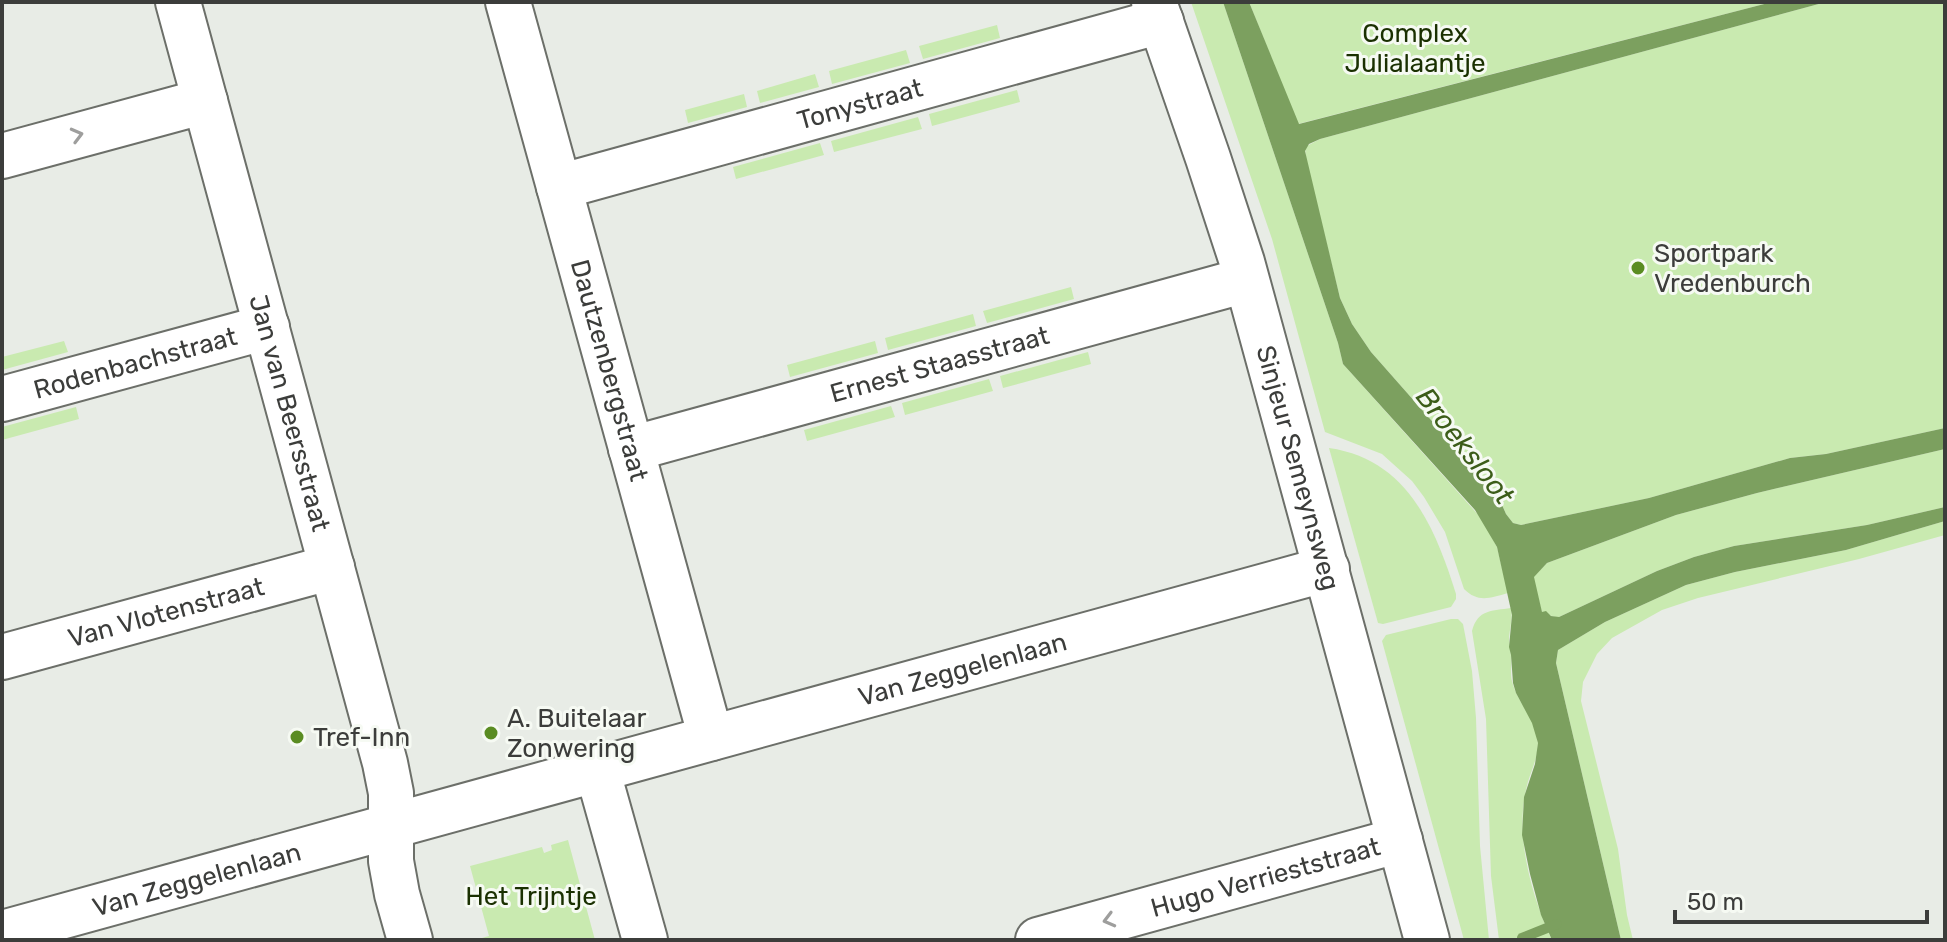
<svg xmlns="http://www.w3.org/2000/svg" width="1947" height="942" viewBox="0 0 1947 942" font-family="Rubik,sans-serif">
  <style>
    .green { fill: #c9eab0 }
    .water { fill: #7ca05f }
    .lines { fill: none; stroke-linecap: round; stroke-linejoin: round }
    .stream { stroke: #7ca05f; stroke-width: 10 }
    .minor-casing { stroke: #6c6f69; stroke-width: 48 }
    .minor { stroke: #fff; stroke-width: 44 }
    .oneway { stroke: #9e9e9d }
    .poi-dot { fill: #5a8c22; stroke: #f6faf3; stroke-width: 3 }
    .labels { text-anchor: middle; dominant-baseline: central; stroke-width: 6; stroke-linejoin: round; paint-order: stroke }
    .park-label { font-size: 26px; fill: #1a3001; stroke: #f6faf3 }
    .street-label { font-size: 26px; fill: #3c3d3b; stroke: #f6faf3 }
    .poi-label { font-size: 26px; fill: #3c3d3b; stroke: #f6faf3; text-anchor: start }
    .water-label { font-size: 28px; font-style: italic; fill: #3c5d19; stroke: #f6faf3 }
  </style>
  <rect width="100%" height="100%" fill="#e8ece6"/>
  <!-- green -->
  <g class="green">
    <path d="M1191 2H1223L1338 343 1343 364 1482 519 1497 547 1508 593C1490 598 1478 603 1464 589L1445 532 1424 497 1412 481 1382 454 1325 432 1272 239Z"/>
    <polygon points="1249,2 1772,2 1298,124"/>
    <polygon points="1826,2 1945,2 1945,428 1826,454 1790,458 1649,498 1521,525 1513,523 1506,514 1498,496 1371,352 1352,324 1340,298 1306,160 1305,147 1320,139"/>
    <polygon points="997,25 1000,38 923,59 919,46"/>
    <polygon points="906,50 910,63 832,84 829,71"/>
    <polygon points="815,74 819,87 760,103 757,91"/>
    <polygon points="1017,90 1020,102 932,126 929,114"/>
    <polygon points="744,94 747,107 688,123 685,110"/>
    <polygon points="918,117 922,129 834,152 831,141"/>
    <polygon points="820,143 824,155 736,179 733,167"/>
    <polygon points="1071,287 1074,299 987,323 983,311"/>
    <polygon points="973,314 976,326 888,350 885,338"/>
    <polygon points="64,341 68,352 2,370 2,357"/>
    <polygon points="875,341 878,353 790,377 787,365"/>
    <polygon points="1088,352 1091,364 1003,388 1000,376"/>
    <polygon points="989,379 993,391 905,415 902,403"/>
    <polygon points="891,406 895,417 807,441 804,430"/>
    <polygon points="76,407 79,419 2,440 2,427"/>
    <path d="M1329 448C1407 459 1435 527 1456 594V599L1451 607 1383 624 1378 623Z"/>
    <polygon points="1945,449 1945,507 1867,525 1734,546 1694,557 1657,571 1559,617 1555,617 1542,613 1533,577 1547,563 1676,515 1757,493"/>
    <polygon points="1945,521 1945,535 1859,559 1698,598 1662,610 1612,638 1597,654 1583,682 1581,701 1618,849 1627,915 1633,940 1621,940 1556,663 1558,650 1605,622 1686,585 1735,572 1846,550"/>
    <path d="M1511 608C1513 618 1510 627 1509 638 1509 645 1511 650 1511 656 1512 664 1510 672 1512 681 1517 703 1537 719 1538 743 1538 760 1529 774 1526 790 1515 837 1532 898 1552 940H1499L1491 876 1486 719 1472 631C1478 609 1492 611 1511 608Z"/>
    <polygon points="1451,619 1458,619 1463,624 1472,671 1476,718 1480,846 1489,940 1464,940 1382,641 1386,635"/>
    <polygon points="568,840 595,940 475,940 489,936 470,866 542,847 544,853 552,850 551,845"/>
  </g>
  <!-- water -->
  <polygon class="water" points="1223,2 1249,2 1299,124 1772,2 1826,2 1320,139 1309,144 1305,151 1340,298 1352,324 1371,352 1498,496 1506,514 1513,523 1521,525 1649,498 1790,458 1826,454 1945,428 1945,449 1757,493 1676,515 1547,563 1534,577 1542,612 1546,611 1551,616 1559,617 1657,571 1694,557 1734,546 1867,525 1945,507 1945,521 1846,550 1735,572 1686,585 1605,622 1558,650 1556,663 1621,940 1552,940 1541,915 1530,874 1522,835 1524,797 1535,764 1538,743 1532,723 1516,693 1513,683 1511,655 1509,647 1512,615 1497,547 1475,510 1343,364 1338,343"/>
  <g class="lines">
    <!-- stream -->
    <polyline class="stream" points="1522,938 1557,924"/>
    <defs>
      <g id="minor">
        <path id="s1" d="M178 2 385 763 391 793V861L397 894 410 940"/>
        <path id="s2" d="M508 2 711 738"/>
        <path id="s3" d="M1154 2 1208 158 1242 262 1427 940"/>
        <polyline points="2,156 205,101"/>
        <path id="s4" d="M559 187 1161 21"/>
        <path id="s5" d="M2 399 267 327"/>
        <path id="s6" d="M631 449 1246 280"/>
        <path id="s7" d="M2 657 332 567"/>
        <polyline points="597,769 645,940"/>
        <path id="s8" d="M2 933 1327 569"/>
        <path id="s9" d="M1038 940 1400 840"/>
      </g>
    </defs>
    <!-- minor casing -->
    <use href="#minor" class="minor-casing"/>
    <!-- minor -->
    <use href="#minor" class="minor"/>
  </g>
  <!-- one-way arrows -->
  <defs><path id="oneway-chevron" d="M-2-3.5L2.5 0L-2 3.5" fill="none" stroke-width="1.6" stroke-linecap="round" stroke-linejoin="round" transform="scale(2)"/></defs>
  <g class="oneway">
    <use href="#oneway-chevron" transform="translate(77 135) rotate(-15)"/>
    <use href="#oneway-chevron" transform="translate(1109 920) rotate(165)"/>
  </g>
  <!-- markers -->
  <g class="poi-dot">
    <circle cx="1638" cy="268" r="8"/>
    <circle cx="491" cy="733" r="8"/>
    <circle cx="297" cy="737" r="8"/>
  </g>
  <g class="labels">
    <!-- park labels -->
    <g class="park-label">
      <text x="1415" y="33">Complex<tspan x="1415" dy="30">Julialaantje</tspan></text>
      <text x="531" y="896">Het Trijntje</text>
    </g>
    <!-- street labels -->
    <g class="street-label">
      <text stroke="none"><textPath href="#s4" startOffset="312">Tonystraat</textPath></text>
      <text stroke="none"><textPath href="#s5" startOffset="138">Rodenbachstraat</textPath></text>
      <text stroke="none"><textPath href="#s6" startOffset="320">Ernest Staasstraat</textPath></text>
      <text stroke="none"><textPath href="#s2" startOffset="382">Dautzenbergstraat</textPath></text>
      <text stroke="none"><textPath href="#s1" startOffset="426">Jan van Beersstraat</textPath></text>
      <text stroke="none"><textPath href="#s3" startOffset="488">Sinjeur Semeynsweg</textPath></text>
      <text stroke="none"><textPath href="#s7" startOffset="170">Van Vlotenstraat</textPath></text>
      <text stroke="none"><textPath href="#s8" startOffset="996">Van Zeggelenlaan</textPath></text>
      <text stroke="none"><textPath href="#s9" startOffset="236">Hugo Verrieststraat</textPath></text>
      <text stroke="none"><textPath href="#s8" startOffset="202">Van Zeggelenlaan</textPath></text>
    </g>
    <!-- poi labels -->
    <g class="poi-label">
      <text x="1654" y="253">Sportpark<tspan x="1654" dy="30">Vredenburch</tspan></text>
      <text x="507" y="718">A. Buitelaar<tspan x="507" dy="30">Zonwering</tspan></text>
      <text x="313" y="737">Tref-Inn</text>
    </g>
    <!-- water labels -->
    <g class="water-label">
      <text transform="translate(1465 446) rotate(52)">Broeksloot</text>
    </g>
  </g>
  <!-- border -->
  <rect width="1947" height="942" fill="none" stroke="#3c3d3b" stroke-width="8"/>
  <!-- scale -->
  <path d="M1675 910v12h252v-12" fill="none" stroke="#3c3d3b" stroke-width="4"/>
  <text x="1687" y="910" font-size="24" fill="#3c3d3b" stroke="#f6faf3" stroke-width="6" paint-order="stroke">50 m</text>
</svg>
